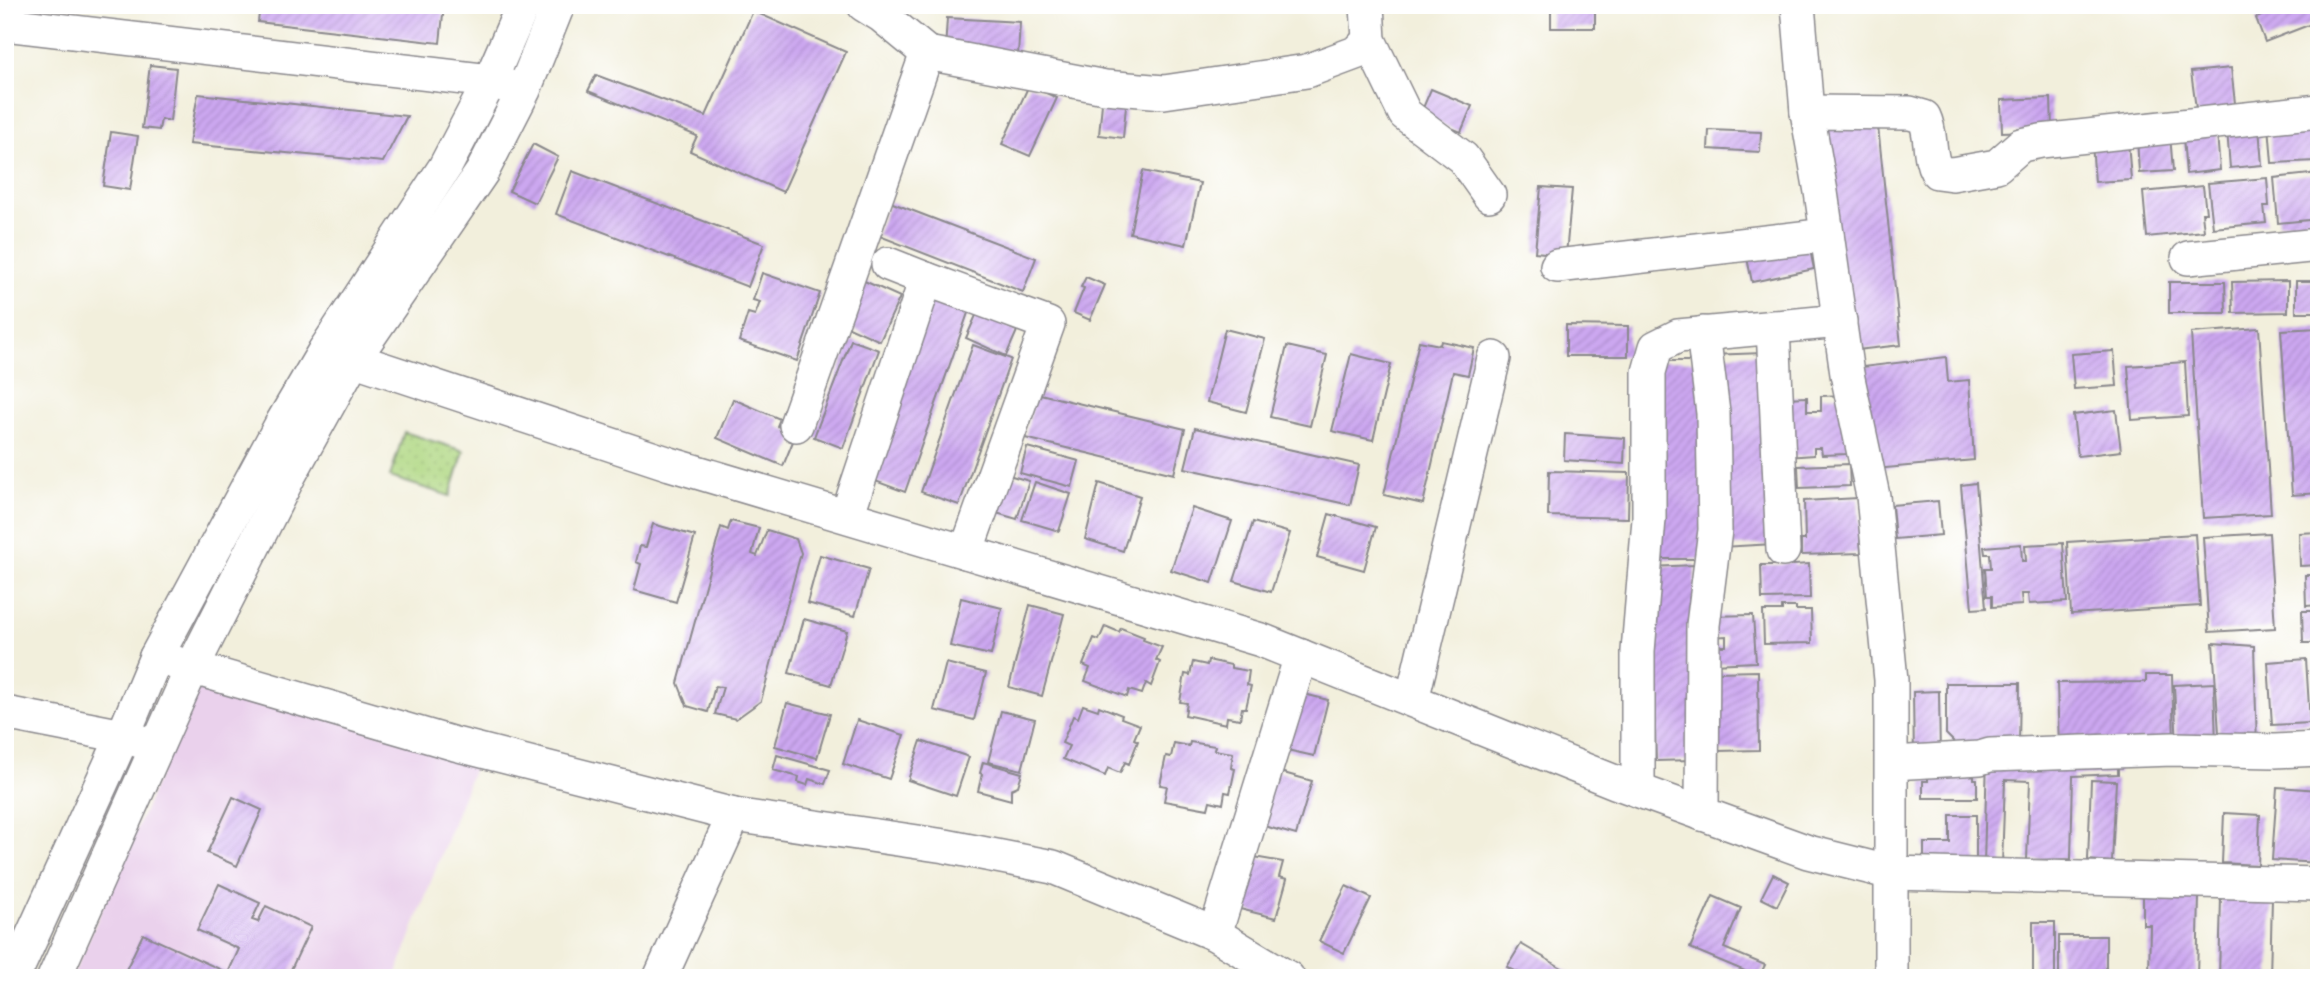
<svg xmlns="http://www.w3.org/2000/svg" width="2324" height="983" viewBox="0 0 2324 983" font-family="'Architects Daughter',sans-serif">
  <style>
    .built { fill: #ead1ec }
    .grass { fill: url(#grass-dots); stroke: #687c5e; stroke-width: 2 }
    .building { fill: url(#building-hatch) }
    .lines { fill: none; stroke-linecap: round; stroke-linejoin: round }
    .minor-casing { stroke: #8a888c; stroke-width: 36 }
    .minor { stroke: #fff; stroke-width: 33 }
  </style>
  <defs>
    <pattern id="grass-dots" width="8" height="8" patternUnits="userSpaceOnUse" patternTransform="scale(1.75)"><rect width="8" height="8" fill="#afd781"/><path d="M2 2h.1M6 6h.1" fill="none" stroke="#96b870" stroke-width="1.8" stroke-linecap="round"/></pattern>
    <pattern id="building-hatch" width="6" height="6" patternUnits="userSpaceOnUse" patternTransform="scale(1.75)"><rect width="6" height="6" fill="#cca7f0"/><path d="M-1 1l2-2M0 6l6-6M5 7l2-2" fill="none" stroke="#af8fcf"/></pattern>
  </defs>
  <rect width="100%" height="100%" fill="#fff"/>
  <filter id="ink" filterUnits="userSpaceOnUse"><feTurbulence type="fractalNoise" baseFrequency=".0143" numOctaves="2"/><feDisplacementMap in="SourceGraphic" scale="14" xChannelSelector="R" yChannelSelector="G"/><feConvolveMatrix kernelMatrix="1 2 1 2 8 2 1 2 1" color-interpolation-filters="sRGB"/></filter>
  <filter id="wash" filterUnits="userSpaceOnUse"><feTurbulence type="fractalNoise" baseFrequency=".00686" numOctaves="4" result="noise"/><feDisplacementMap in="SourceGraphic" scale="28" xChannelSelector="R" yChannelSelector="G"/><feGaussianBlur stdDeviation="1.57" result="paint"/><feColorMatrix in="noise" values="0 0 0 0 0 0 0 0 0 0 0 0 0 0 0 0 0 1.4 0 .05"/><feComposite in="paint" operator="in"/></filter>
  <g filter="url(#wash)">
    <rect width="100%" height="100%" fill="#f2efdc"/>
    <!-- built -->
    <polygon class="built" points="200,682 476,761 395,978 72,978"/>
    <!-- grass -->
    <polygon class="grass" points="404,432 464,451 450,496 390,477"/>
    <g id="blocks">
      <!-- building -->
      <g class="building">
        <polygon points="195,5 236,5 235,10 195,9"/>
        <polygon points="260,5 444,5 440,43 258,22"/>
        <rect x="1551" y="5" width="44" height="23"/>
        <polygon points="2288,5 2319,5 2319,21 2265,42 2256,18"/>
        <polygon points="753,11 846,52 783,192 690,151 697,136 588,91 596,75 706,116"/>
        <polygon points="947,18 1020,22 1018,55 945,51"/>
        <polygon points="150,65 176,68 170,121 161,119 159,130 142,128"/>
        <polygon points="2231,68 2236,112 2197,116 2191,72"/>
        <polygon points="1029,85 1057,98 1030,156 1002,144"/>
        <polygon points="1431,89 1472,106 1461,132 1420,115"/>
        <polygon points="1103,93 1127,95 1123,138 1099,135"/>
        <polygon points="198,94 407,116 383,162 189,144"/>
        <polygon points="2051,98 2052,130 2002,132 2001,100"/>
        <polygon points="1877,117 1901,345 1848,351 1823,122"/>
        <polygon points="2314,122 2316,161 2272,163 2269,125"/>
        <polygon points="2259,127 2262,165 2230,168 2227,129"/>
        <polygon points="1709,130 1761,132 1760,152 1708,149"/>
        <polygon points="111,132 138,136 130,190 103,186"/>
        <polygon points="2217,133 2220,170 2186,174 2183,137"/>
        <polygon points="2170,135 2173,171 2139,173 2137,137"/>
        <polygon points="2128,141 2131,180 2095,182 2092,144"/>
        <polygon points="533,144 558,157 535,203 509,191"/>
        <polygon points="572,171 764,244 748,287 556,214"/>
        <polygon points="1143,171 1200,183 1186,245 1130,233"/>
        <polygon points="2319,173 2319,219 2278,223 2274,178"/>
        <polygon points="2267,178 2269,206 2264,206 2266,223 2213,228 2208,183"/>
        <polygon points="2203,186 2206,213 2202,213 2204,231 2147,237 2143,192"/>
        <polygon points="1541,187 1572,189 1566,255 1535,252"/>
        <polygon points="890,202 1036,258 1023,292 877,235"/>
        <polygon points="1809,245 1814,269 1752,282 1747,258"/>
        <polygon points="762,273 820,293 797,361 739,341 748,313 755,315 760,302 753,300"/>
        <polygon points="1086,277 1105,285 1090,320 1074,313 1084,288 1081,287"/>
        <polygon points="860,279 900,297 880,341 849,327 847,318"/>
        <polygon points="2288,281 2288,312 2233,313 2232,282"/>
        <rect x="2296" y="281" width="23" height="31"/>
        <polygon points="2169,282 2225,282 2226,313 2169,313"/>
        <polygon points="931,297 969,310 905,492 867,478"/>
        <polygon points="977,313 1017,331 1006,356 966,338"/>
        <polygon points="1566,325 1628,326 1628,356 1566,356"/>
        <polygon points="2259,328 2271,514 2203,518 2191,333"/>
        <polygon points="2319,328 2319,493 2292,495 2281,330"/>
        <polygon points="1225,329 1265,339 1246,412 1207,402"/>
        <polygon points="851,340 879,350 843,448 814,437"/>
        <polygon points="1419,341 1440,345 1441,341 1474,348 1468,375 1453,372 1423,504 1384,495"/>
        <polygon points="973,345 1011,359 959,505 921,492"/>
        <polygon points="1287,346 1327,355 1310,426 1270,417"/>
        <polygon points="2114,351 2117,386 2074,389 2071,354"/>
        <polygon points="1763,353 1774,544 1721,547 1710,355"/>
        <polygon points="1351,354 1391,364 1373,440 1332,431"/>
        <polygon points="1946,357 1948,382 1969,380 1974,460 1875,469 1862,367"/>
        <rect x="1653" y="361" width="51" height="198"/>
        <polygon points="2185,362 2188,416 2132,420 2128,366"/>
        <polygon points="1036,393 1185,429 1174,474 1025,438"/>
        <polygon points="1846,395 1848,454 1822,455 1821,448 1814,448 1814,455 1787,457 1785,398 1807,397 1807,411 1821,411 1821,396"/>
        <polygon points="733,399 780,419 777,426 796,434 783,466 717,438"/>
        <polygon points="2116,410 2121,451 2078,456 2073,415"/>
        <polygon points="1195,428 1359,465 1350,505 1185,468"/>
        <polygon points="1565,434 1625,438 1624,464 1564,460"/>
        <polygon points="1027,447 1079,461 1072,487 1020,473"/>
        <polygon points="1849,464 1850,486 1799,488 1798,466"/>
        <polygon points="1549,471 1629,473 1628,518 1548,516"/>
        <polygon points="1005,474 1029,481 1017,519 993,512"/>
        <polygon points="1035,482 1071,494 1059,531 1022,520"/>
        <polygon points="1099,483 1140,496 1123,551 1085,539"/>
        <polygon points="1976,483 1986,608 1972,609 1961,485"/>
        <polygon points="1858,498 1861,553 1801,555 1801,540 1805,540 1804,501"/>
        <polygon points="1938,501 1941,535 1895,539 1892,505"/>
        <polygon points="1192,508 1232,521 1212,583 1171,570"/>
        <polygon points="1329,514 1376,527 1364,570 1317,557"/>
        <polygon points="731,521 759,528 752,554 757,556 767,530 796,539 801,553 761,701 736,719 715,714 723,687 715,686 708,712 687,706 678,683 721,527 728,530"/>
        <polygon points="1253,522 1290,533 1271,592 1234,581"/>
        <polygon points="653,524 695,536 676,602 634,590 641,564 636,562 640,546 646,547"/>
        <polygon points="2319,532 2319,565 2300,566 2299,533"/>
        <polygon points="2269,533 2275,628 2209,632 2203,537"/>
        <polygon points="2195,534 2200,606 2071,614 2067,542"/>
        <polygon points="2063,543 2067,602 2029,604 2028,594 2021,594 2022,605 1992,607 1992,596 1987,596 1985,568 1991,568 1990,554 1985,554 1984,547 2021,544 2022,561 2026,561 2025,545"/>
        <polygon points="820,555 869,569 855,616 807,603"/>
        <polygon points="1794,561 1794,565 1809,564 1810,598 1762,599 1761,565 1780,565"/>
        <polygon points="1695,565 1693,760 1656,761 1650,567"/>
        <polygon points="2305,575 2319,575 2319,605 2306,606"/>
        <polygon points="961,598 1002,608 991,655 950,646"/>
        <polygon points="1030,605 1064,614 1042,696 1009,687"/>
        <polygon points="1782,607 1796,607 1796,610 1811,610 1812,643 1764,644 1763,611 1782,611"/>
        <polygon points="2302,611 2319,611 2319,643 2303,643"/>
        <polygon points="1753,615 1756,662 1712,664 1711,646 1726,646 1726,636 1711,637 1710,616"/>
        <polygon points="804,619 847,631 831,685 789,673"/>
        <polygon points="1105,626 1119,632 1121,628 1144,637 1143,640 1162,647 1156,660 1160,662 1151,686 1146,683 1142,694 1129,690 1127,697 1085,681 1090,668 1083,665 1094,638 1099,640"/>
        <polygon points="2213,643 2254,646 2257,746 2220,748"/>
        <polygon points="2306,659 2310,723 2272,725 2268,662"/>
        <polygon points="1208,660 1231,665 1231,668 1249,671 1247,685 1251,686 1246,708 1242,708 1240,719 1227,717 1226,724 1185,715 1187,703 1180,702 1185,674 1190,675 1193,662 1207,665"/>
        <polygon points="2319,661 2319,710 2317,710 2314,662"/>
        <polygon points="946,663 986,673 974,720 934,710"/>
        <polygon points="1758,671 1759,750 1718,751 1717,672"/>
        <polygon points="2146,675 2172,675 2174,742 2059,746 2057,683 2146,682"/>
        <polygon points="1946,683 2020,683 2019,747 1959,747 1946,734"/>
        <polygon points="2214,683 2216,745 2177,747 2174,685"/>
        <polygon points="1292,691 1328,700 1314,756 1278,748"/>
        <polygon points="1939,691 1940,759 1914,759 1913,692"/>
        <polygon points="787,703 830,714 817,758 775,746"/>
        <polygon points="1083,705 1098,710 1099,706 1122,715 1121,718 1140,725 1134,739 1138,741 1129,764 1125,762 1120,773 1108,768 1105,776 1063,759 1069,746 1062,743 1073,716 1078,718"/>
        <polygon points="1001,711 1035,719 1022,770 988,762"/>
        <polygon points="857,720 904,735 889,779 843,764"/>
        <polygon points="921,741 969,757 956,796 908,780"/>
        <polygon points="1190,742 1215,746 1214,750 1233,753 1231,768 1235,769 1230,793 1225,792 1223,804 1210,801 1208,809 1164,801 1167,786 1160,785 1166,756 1171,757 1174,743 1189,746"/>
        <polygon points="777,755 830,770 825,784 809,779 807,785 798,782 799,777 773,770"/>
        <polygon points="2118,755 2118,774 2073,776 2071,859 2027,860 2030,781 2005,780 2002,865 1984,864 1987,757"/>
        <polygon points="983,762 1022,773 1018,786 1011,789 1011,800 978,791 982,774 980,773"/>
        <polygon points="1974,762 1974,779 1977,779 1977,798 1923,798 1923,781 1928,781 1928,763"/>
        <polygon points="1273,770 1312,781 1296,835 1257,824"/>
        <polygon points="2091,780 2116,781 2112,862 2088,860"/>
        <polygon points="2277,787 2319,790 2319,863 2272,860"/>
        <polygon points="233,797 262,810 237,866 207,853"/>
        <polygon points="2224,813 2260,815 2258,865 2222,863"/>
        <polygon points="1950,815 1976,815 1976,866 1924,866 1924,843 1950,843"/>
        <polygon points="1254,857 1283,862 1279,877 1287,879 1276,918 1240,909"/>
        <polygon points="1773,874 1789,882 1777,906 1761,898"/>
        <polygon points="219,884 260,903 252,920 258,922 266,906 311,927 287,978 122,978 143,934 228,973 239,949 197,930"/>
        <polygon points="1346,886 1371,898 1344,953 1319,941"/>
        <polygon points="2143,895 2199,896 2197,978 2149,978 2150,925 2143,925"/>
        <polygon points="1713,896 1741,908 1724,948 1765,965 1759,977 1690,948"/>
        <polygon points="2221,897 2272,898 2270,978 2219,978"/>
        <rect x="2033" y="922" width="22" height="56"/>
        <rect x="2059" y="936" width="47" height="42"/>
        <polygon points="1521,944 1579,978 1514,978 1517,972 1507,967"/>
      </g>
    </g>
  </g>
  <g filter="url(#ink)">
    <use href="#blocks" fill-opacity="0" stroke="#8a888c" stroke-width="2"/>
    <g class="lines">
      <defs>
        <g id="minor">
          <polyline points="864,5 882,16 927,53"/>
          <polyline points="1367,5 1369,40 1405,114 1463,158 1489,195"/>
          <polyline points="1798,5 1807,112 1821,192 1847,374 1873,496 1891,680 1891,978"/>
          <polyline points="5,24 490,81 510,87"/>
          <path d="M1807 112 1910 113 1924 117C1933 136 1927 154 1937 172L1952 174 1997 166 2021 145 2041 141 2319 111"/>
          <polyline points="2188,258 2319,245"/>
          <polyline points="888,264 926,279"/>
          <polyline points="1557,266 1827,235"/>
          <polyline points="1773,327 1783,550"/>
          <polyline points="325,350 670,464 1261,640 1615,782 1808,852 1892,873 2319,884"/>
          <polyline points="796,425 927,53 1105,87 1164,92 1307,71 1358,52 1369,40"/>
          <polyline points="847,516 926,279 1048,324 966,552"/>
          <polyline points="156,657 455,744 734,815 945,846 1053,867 1215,934 1288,978"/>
          <polyline points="1412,700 1494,358"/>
          <polyline points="5,713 123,736 143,742"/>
          <polyline points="1892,763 1980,758 1990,755 2173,749 2275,751 2319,749"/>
          <polyline points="1638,790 1638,651 1649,519 1649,372 1656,347 1678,336 1840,321"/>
          <polyline points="1702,814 1703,625 1715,530 1713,413 1703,333"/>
          <polyline points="1215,934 1301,656"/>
          <polyline points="13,978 123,736 156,657 282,423 325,350 445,167 490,81 523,5"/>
          <polyline points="54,978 192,668 290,474 353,360 482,172 524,90 558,5"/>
          <polyline points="660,978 734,815"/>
        </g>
      </defs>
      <!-- minor casing -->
      <use href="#minor" class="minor-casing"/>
      <!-- minor -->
      <use href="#minor" class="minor"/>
    </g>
  </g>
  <!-- margin -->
  <rect width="2324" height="983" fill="none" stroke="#fff" stroke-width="28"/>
</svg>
